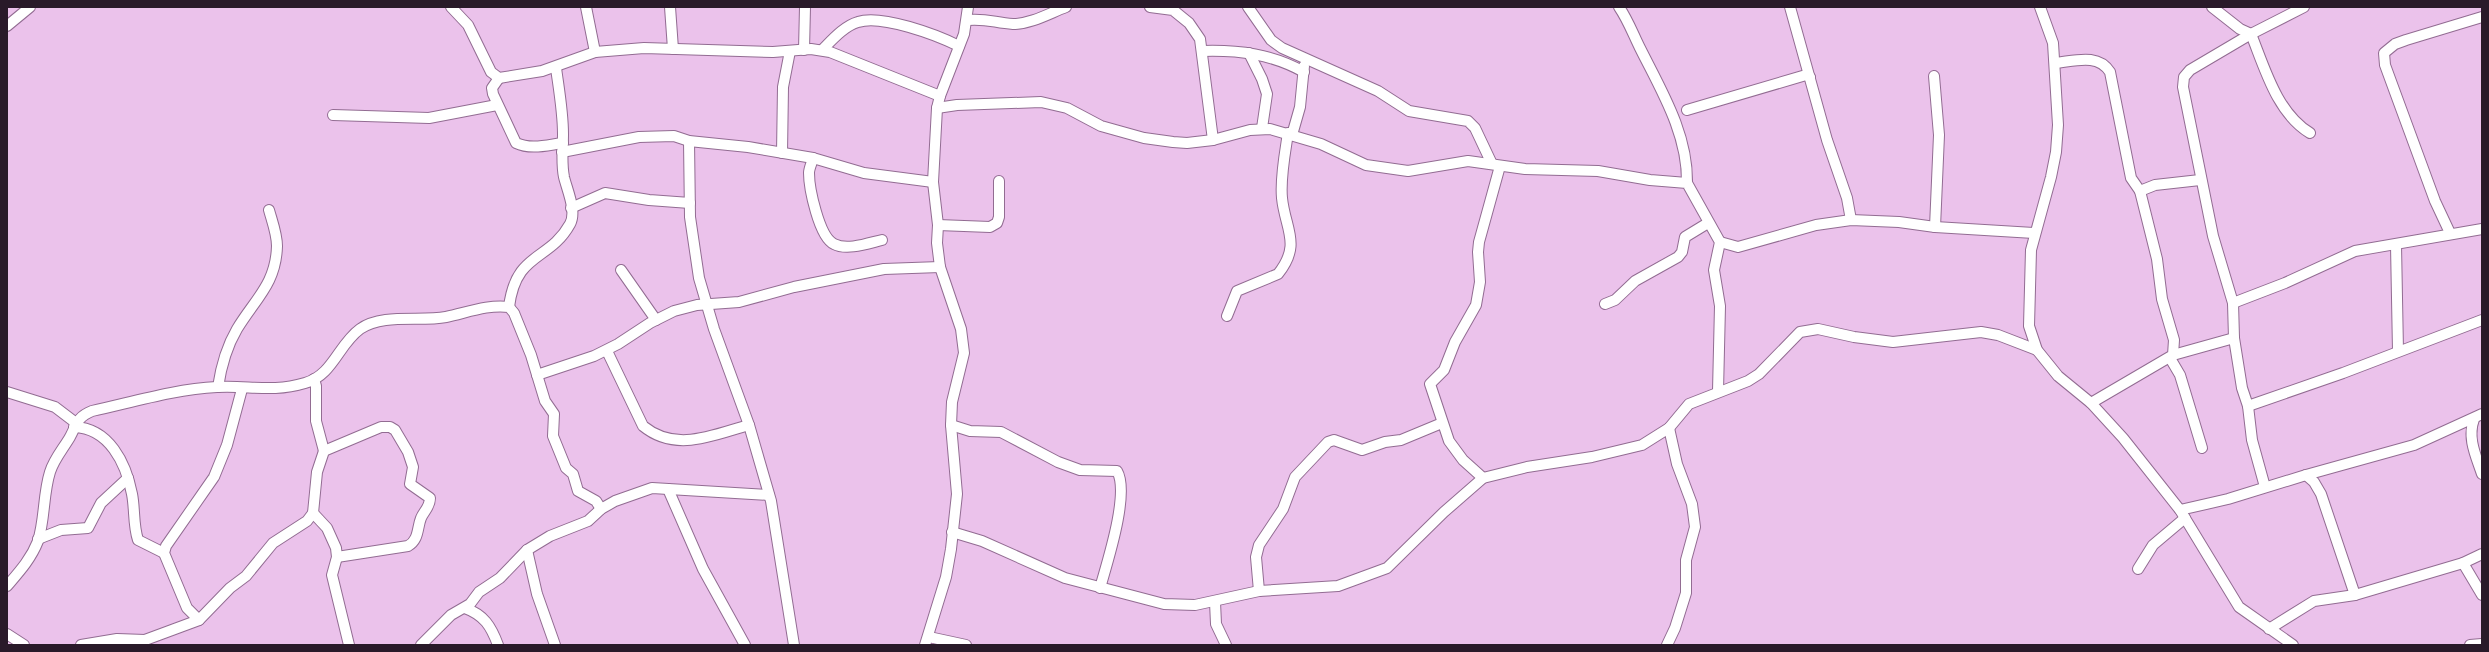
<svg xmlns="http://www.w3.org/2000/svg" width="2489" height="652" viewBox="0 0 2489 652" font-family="Commissioner,sans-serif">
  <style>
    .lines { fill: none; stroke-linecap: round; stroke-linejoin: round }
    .minor-casing { stroke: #926c92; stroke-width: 12 }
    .minor { stroke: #fff; stroke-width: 10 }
  </style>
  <rect width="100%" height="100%" fill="#ebc2eb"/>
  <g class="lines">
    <defs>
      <g id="minor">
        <polyline points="451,7 468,25 491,72 499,78 542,71 595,52 644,48 773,52 811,49 830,52 940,96"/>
        <polyline points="586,7 595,52"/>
        <polyline points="670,7 673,49"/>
        <polyline points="1150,7 1173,10 1189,23 1200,39 1213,140"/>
        <polyline points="1248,7 1271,40 1282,48 1378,91 1409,111 1468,121 1475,128 1492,164"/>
        <path d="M1619 7C1628 20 1633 34 1640 48 1661 90 1688 134 1687 183"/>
        <polyline points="1790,7 1827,140 1847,198 1851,220"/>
        <polyline points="2040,7 2053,43 2058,125 2056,152 2051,177 2031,250 2029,326 2037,350 2058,376 2091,403 2123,438 2180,510 2239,607 2293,645"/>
        <path d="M2212 7 2240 29 2251 34C2265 69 2277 113 2310 133"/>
        <path d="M967 20C987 18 995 23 1013 24 1031 24 1050 13 1066 7"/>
        <polyline points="7,26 30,7"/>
        <polyline points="804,50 805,7"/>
        <path d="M822 50C832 40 844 26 858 22 881 14 937 35 959 46"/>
        <path d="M1203 51C1239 50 1272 54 1304 72"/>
        <polyline points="1249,53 1262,79 1267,94 1262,128"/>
        <path d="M2055 63C2075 61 2098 53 2110 72L2131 178 2140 191"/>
        <polyline points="1934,76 1939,135 1935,227"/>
        <path d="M499 78 492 88 493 94 516 143C531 150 547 145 563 143"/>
        <polyline points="937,108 957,105 1041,102 1067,108 1101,126 1144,138 1173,142 1187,143 1213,140 1250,130 1270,129 1321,144 1366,165 1408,171 1468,161 1525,169 1598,171 1650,180 1687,183 1720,242 1714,270 1720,306 1718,391"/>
        <polyline points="1687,110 1806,75 1810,77"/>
        <polyline points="333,115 429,118 497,105"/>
        <polyline points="1292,135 1300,107 1304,66"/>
        <polyline points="689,141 690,217 699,278 714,329 749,425 771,501 794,645"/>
        <polyline points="562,152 639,137 674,136 689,141 748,147 813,158 864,173 933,182"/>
        <polyline points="782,153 783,87 790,51"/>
        <path d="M813 158C812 163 809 168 809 173 809 188 819 237 834 244 847 251 869 243 882 240"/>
        <polyline points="571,208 605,193 649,200 690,203"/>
        <polyline points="938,225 990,227 997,223 999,217 999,181"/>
        <polyline points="2450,233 2435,201 2385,65 2384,53 2395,44 2406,40 2482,17"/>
        <polyline points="1720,242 1738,247 1816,225 1851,220 1899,222 1935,227 2034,233"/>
        <polyline points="2396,245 2398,351"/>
        <polyline points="621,270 656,320"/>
        <polyline points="2233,303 2285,283 2355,251 2482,229"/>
        <polyline points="1605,304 1615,300 1635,281 1678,257 1682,252 1685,237 1708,223"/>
        <path d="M509 307C516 251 549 262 570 224 577 211 567 190 564 177 561 162 563 149 563 134 563 112 559 90 556 68"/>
        <path d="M1227 316 1237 291 1278 274C1302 244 1285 229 1282 198 1280 178 1285 153 1288 133"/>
        <path d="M607 351 643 426C676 453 713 435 749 425"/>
        <polyline points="2173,355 2234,338"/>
        <polyline points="2170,358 2180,375 2202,448"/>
        <polyline points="537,375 594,356 618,344 650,323 674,311 697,305 739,302 794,287 884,269 940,267"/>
        <polyline points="314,379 316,386 316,421 324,451"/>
        <path d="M218 387C221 367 227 346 237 329 255 299 276 284 277 246 277 234 272 221 269 210"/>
        <polyline points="7,392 55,407 76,423"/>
        <polyline points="2091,403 2173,355 2174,340 2162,299 2157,259 2140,191 2155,185 2200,180"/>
        <polyline points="2248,406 2343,373 2482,320"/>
        <path d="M2474 419C2467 438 2476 456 2482 474"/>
        <path d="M951 425 970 431 1001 432 1058 462 1080 470 1117 471C1130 493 1107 563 1100 588"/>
        <path d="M74 427C109 428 126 463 132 494 135 509 133 525 138 540L164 553"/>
        <polyline points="2306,475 2314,482 2321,494 2355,595"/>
        <polyline points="1483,478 1463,460 1449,441 1430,384 1444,370 1455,342 1476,305 1480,282 1478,252 1479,242 1500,166"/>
        <polyline points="2265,487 2252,440 2248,406 2242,388 2234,338 2233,303 2213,236 2183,87 2184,77 2190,70 2251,34 2304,7"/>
        <polyline points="668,489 703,569 745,645"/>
        <polyline points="2180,510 2228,499 2306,475 2414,445 2482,414"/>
        <polyline points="313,513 327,528 336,548 337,557 332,575 349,645"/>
        <polyline points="952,532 982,541 1065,578 1164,604 1195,605 1259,591 1338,586 1387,568 1444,512 1483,478 1527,467 1592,457 1642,445 1669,428 1689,404 1748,381 1759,374 1800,332 1818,329 1854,337 1893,342 1981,332 1998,335 2037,350"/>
        <polyline points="38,539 61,530 88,528 101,503 128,478"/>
        <polyline points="527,550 537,594 555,645"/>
        <polyline points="2463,563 2482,595"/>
        <polyline points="2138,569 2153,545 2185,518"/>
        <path d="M7 586C19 572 31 559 38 541 45 519 43 494 50 472 54 459 63 449 70 437 77 424 77 417 92 411 133 402 175 389 217 387 248 385 272 393 305 383 333 375 338 345 360 329 383 313 420 322 446 317 466 313 488 304 509 307L514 313 531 355 545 401 554 414 553 436 566 468 573 474 578 491 596 501 601 509"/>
        <polyline points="1259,591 1256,557 1259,545 1283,509 1295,477 1328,442 1334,440 1362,450 1385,442 1401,440 1442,423"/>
        <polyline points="1215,602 1216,624 1226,645"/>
        <path d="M465 608C484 615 491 626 498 645"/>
        <polyline points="199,620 187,608 164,553 166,546 214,477 227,445 242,389"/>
        <polyline points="2269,629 2314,601 2355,595 2463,563 2482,554"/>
        <polyline points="7,634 24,645"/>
        <polyline points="929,637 966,645"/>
        <path d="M81 645 117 639 145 640 199 620 230 588 246 576 273 543 307 521 313 513 317 472 324 451 381 427H390L395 430 408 452 413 467 410 484 430 498C430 507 424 511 421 518 417 528 419 540 408 546L337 557"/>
        <polyline points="421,645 451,615 470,604 479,592 500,578 527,550 550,536 588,521 601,509 615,501 652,488 769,495"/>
        <polyline points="925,645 946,577 951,549 957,494 951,425 952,402 964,353 961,329 940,267 937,243 938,225 933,182 937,108 940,96 964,34 968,7"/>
        <polyline points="1667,645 1675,628 1686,593 1686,560 1695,527 1692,504 1677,464 1669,428"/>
        <polyline points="2470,645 2482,644"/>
      </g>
    </defs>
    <!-- minor casing -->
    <use href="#minor" class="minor-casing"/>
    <!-- minor -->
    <use href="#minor" class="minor"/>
  </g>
  <!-- border -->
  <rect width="2489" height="652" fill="none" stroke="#291a29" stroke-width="16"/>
</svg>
